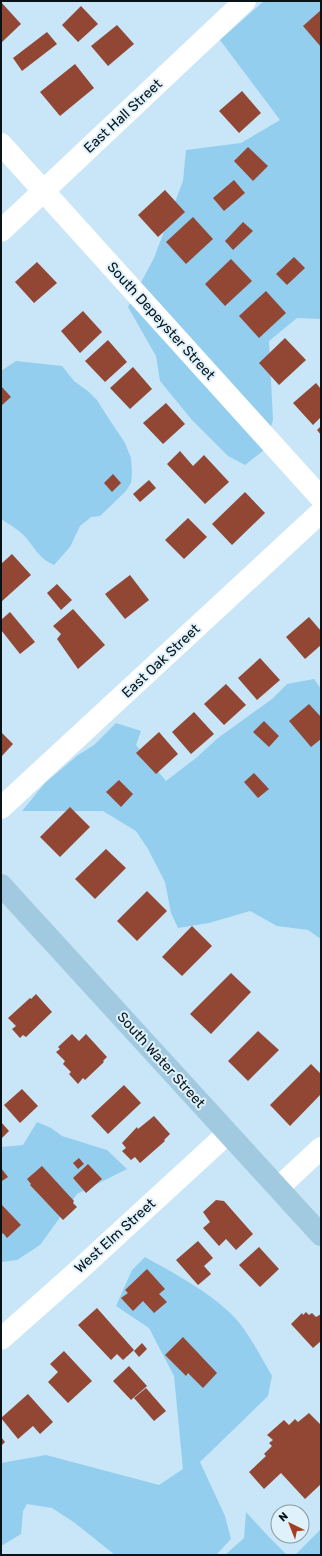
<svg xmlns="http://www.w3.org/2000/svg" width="322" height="1556" viewBox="0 0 322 1556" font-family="Rubik,sans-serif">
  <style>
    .green { fill: #93ceee }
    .building { fill: #914734 }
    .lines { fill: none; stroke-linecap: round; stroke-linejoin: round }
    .minor { stroke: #fff; stroke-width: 22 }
    .primary { stroke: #a1cae0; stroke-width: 22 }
    .labels { text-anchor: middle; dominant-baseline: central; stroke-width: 4; stroke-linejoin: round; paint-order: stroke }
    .street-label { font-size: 14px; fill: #081318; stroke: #dff2fc }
  </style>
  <rect width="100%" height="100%" fill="#c8e6f7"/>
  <!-- green -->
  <g class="green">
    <polygon points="264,1 321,1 321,319 297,318 269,341 273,420 264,450 245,465 228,456 192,420 160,381 156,356 128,307 154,258 183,181 186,150 241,143 280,120 220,40"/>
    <path d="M16 361 62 366 74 381 89 392 97 400 107 416 125 443 131 458 132 473 131 483 126 491 100 516 91 517 80 526 70 547 54 565C40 559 36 550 27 539 20 530 10 525 1 519V371Z"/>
    <polygon points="314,679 321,689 321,939 308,930 277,926 250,911 209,923 178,928 171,913 165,882 148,849 136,831 103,811 22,811 45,783 78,755 94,745 116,723 141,731 136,745 166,781 196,758 218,738 272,699 287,684"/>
    <polygon points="37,1122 51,1128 62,1136 107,1150 127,1169 77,1194 40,1245 17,1260 1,1262 1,1147 23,1145"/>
    <path d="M145 1257C175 1274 212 1293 236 1319 250 1335 261 1357 272 1376L268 1396 200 1462 225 1516 231 1539 216 1555H115L75 1523 52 1508 27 1504 23 1511 21 1534 3 1545H1V1463L46 1455 159 1485 183 1469 174 1376 149 1328 116 1306 132 1270Z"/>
    <polygon points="246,1512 268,1536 287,1555 225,1555 244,1538"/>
    <polygon points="321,1529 321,1555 295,1555"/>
  </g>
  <!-- building -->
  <g class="building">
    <polygon points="1,2 21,24 1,43"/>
    <polygon points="81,6 98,24 78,42 62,25"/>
    <polygon points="321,10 321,47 303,26"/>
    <polygon points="117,25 134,44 108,66 91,46"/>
    <polygon points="47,32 57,44 22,71 13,58"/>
    <polygon points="75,64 94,88 60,116 40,92"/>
    <polygon points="242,91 261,113 239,133 219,111"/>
    <polygon points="248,147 268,166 253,181 234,161"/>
    <polygon points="234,180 245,193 224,211 213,198"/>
    <polygon points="165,190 185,212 158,237 138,215"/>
    <polygon points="193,217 213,239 186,264 166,242"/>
    <polygon points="243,222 253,231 233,250 225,241"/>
    <polygon points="294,257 305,268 287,285 276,274"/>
    <polygon points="231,259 252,281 225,306 205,284"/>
    <polygon points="37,262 57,283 34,303 15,282"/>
    <polygon points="266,291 286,313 259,338 239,316"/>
    <polygon points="83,311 102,332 80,353 61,331"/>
    <polygon points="285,338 306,360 279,385 259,363"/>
    <polygon points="108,340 127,362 105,382 85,361"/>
    <polygon points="133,367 152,389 130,409 110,388"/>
    <polygon points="316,383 321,389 321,417 313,425 293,403"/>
    <polygon points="1,386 11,397 1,406"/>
    <polygon points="166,403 185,424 163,444 143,423"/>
    <polygon points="321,426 321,435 317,430"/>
    <polygon points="180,451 193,466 204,455 229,482 205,504 167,464"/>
    <polygon points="113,474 121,483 112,492 104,483"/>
    <polygon points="149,480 156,488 140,502 133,494"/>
    <polygon points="245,492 265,513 232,545 212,524"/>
    <polygon points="188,518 207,537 184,559 165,540"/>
    <polygon points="12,554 31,575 1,602 1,564"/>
    <polygon points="130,575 149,600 125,619 105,594"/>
    <polygon points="57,584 72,600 61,610 47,593"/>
    <polygon points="73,609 105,645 78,669 57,639 61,634 53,626"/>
    <polygon points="10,612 35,642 20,654 1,630 1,620"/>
    <polygon points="309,617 321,631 321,645 305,659 286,637"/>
    <polygon points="260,658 280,680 257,700 238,678"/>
    <polygon points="226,684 246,705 224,725 204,704"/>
    <polygon points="309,704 321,717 321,739 311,747 289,721"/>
    <polygon points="194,712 214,734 191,754 172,732"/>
    <polygon points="264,721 279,736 269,747 253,732"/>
    <polygon points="1,732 13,744 1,757"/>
    <polygon points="159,732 178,754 156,774 136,753"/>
    <polygon points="254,773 269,789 258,798 244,782"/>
    <polygon points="119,780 133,794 121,807 106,792"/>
    <polygon points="70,807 90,827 60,857 40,837"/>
    <polygon points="106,849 126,868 95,899 75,879"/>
    <polygon points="147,891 167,911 137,941 117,921"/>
    <polygon points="192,926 212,946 182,976 162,957"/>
    <polygon points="231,973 251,992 211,1034 190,1014"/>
    <polygon points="36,994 52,1012 26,1037 23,1035 20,1038 12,1029 16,1026 8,1018 30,998 31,999"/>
    <polygon points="258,1031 279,1050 248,1081 228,1061"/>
    <polygon points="72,1034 79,1041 86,1034 107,1057 103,1061 104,1062 85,1080 83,1078 78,1084 69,1074 71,1072 63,1064 65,1061 56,1052 60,1049 58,1047"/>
    <polygon points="311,1064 321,1074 321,1094 290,1126 270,1105"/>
    <polygon points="124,1085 141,1103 108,1134 91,1116"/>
    <polygon points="22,1089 38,1106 20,1123 4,1105"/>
    <polygon points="154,1116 170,1134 164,1140 165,1141 140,1163 135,1157 131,1160 122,1151 126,1148 122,1143 137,1127 138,1129"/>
    <polygon points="1,1122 9,1131 1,1139"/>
    <polygon points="79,1158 84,1164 78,1169 73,1163"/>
    <polygon points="88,1164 102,1179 86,1193 73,1178"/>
    <polygon points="42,1166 74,1201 73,1203 77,1207 63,1220 30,1185 31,1184 27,1179"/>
    <polygon points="1,1168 8,1177 2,1181 1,1180"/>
    <polygon points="216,1200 224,1201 253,1234 236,1250 226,1239 219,1246 203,1228 210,1222 203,1212"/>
    <polygon points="1,1204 21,1225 7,1238 3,1233 1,1235"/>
    <polygon points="198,1241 213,1258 204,1266 211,1274 198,1285 176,1260"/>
    <polygon points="259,1247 279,1269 260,1287 239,1265"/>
    <polygon points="147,1269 165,1289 159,1294 167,1302 154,1313 143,1301 133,1311 121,1298 128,1293 125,1290"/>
    <polygon points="97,1308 134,1350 123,1360 117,1354 111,1360 78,1325"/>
    <polygon points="306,1312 309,1315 312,1313 316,1317 321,1314 321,1341 313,1348 291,1324 302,1313 303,1315"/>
    <polygon points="183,1337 217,1373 203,1388 188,1373 186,1376 165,1355"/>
    <polygon points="142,1343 147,1349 139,1357 134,1351"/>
    <polygon points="64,1351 92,1381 68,1403 48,1382 58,1372 50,1364"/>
    <polygon points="129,1366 147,1386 131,1400 113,1381"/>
    <polygon points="146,1388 166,1411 154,1421 134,1398"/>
    <polygon points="28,1394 53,1422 40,1434 33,1426 18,1439 1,1418"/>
    <polygon points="309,1413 321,1425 321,1484 305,1499 281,1473 264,1489 249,1472 266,1456 264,1454 272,1446 269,1443 273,1440 267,1435 284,1420 289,1425 295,1419 298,1422"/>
    <polygon points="1,1437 5,1442 1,1446"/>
  </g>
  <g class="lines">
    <!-- minor -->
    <g class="minor">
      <polyline points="1,144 321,498"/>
      <polyline points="1,231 245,1"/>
      <polyline points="1,808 321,512"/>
      <polyline points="278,1188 321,1148"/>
      <polyline points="1,1339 80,1269 228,1133"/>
    </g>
    <!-- primary -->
    <polyline class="primary" points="1,885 321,1235"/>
  </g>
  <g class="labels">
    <!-- street labels -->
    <g class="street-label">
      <text transform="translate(123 116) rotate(-43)">East Hall Street</text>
      <text transform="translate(161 321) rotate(48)">South Depeyster Street</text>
      <text transform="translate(161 661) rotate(-43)">East Oak Street</text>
      <text transform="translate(161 1060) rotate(48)">South Water Street</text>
      <text transform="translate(115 1236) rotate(-42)">West Elm Street</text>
    </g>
  </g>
  <!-- border -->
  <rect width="322" height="1556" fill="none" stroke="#081318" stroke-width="4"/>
  <!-- north arrow -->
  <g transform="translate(290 1524) rotate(317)"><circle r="19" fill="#dff2fc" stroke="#8999a1"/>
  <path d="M0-3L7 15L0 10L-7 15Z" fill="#a53d21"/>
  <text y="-6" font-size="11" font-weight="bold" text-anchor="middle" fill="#081318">N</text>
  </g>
</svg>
